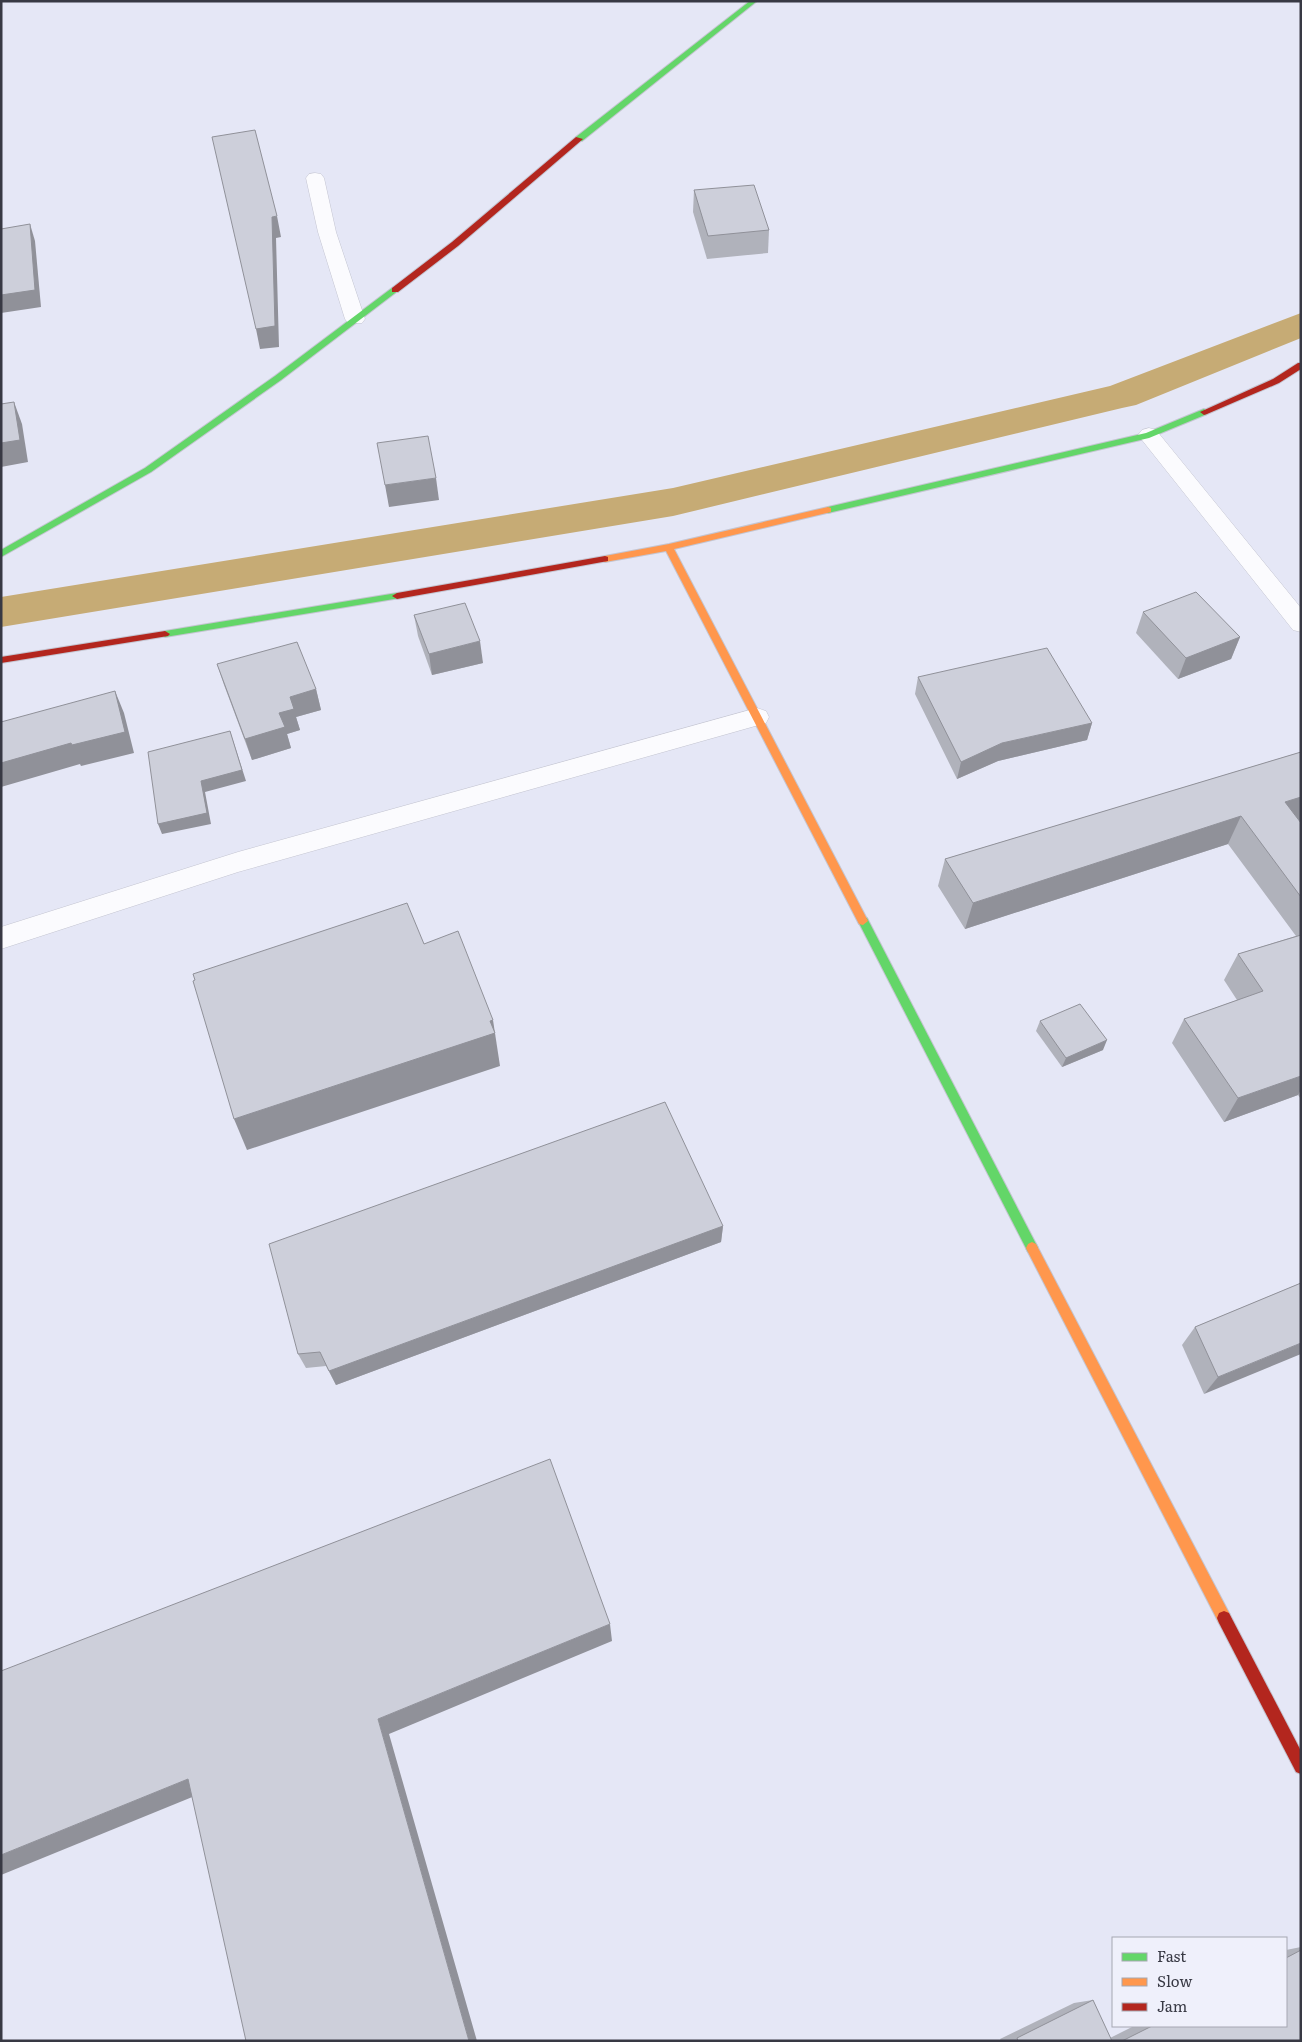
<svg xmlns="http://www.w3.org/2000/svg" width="1302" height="2042" viewBox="0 0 1302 2042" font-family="Literata,serif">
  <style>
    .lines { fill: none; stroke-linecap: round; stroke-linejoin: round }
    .canal { fill: #c6ab75; fill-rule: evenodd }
    .street-casing { stroke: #c4c5d1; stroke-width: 1 }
    .fast-casing { stroke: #c4c5d1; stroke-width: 2 }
    .slow-casing { stroke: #c4c5d1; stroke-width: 2 }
    .jam-casing { stroke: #c4c5d1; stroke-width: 2 }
    .street { fill: #fbfbfe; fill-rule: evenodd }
    .fast { fill: #63d668; fill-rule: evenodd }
    .slow { fill: #ff974d; fill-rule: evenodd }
    .jam { fill: #b3261e; fill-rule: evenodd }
    .wall { fill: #b0b2bb }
    .shaded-wall { fill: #909199 }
    .building { fill: #cdcfda; stroke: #909199 }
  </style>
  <rect width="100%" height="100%" fill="#e5e7f6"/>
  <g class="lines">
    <!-- canal -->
    <polygon class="canal" points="1301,313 1301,338 1136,405 1122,408 673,516 1,627 1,597 673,488 1110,386"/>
    <defs>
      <g id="street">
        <polygon points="315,173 321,174 324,178 336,232 365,319 362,323 348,323 345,319 318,232 306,178 309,174"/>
        <polygon points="1149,428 1156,430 1301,608 1301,632 1293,630 1142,440 1138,435 1142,430"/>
        <polygon points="757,708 766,711 769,717 766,723 238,872 1,949 1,927 238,852"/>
      </g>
      <g id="fast">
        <polygon points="750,1 757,1 582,141 576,141 576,137"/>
        <polygon points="392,288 399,290 281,380 151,472 1,557 1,550 145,468 275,376"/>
        <polygon points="1204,409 1208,412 1207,414 1149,438 828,513 824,510 828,507 1146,433"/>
        <polygon points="397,593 400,594 400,598 165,637 160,634 165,631"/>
        <polygon points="863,917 867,918 1036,1244 1038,1248 1036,1252 1032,1254 1028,1252 858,921"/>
      </g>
      <g id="slow">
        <polygon points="828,507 831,508 831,512 674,549 868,921 863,925 859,924 666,551 605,562 600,559 605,556 669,544"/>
        <polygon points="1032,1242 1036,1244 1229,1613 1231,1618 1229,1623 1224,1625 1219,1623 1028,1252 1026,1248 1028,1244"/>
      </g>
      <g id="jam">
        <polygon points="576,137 583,139 458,246 398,292 392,292 392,288 452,242"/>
        <polygon points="1298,363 1301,363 1301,369 1279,383 1207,414 1204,415 1200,412 1273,379"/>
        <polygon points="605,556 608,557 608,561 397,599 392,596 397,593"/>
        <polygon points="165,631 170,634 168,636 1,663 1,657"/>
        <polygon points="1224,1611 1229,1613 1301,1751 1301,1774 1296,1772 1219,1623 1217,1618 1219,1613"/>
      </g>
    </defs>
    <!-- street casing -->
    <use href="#street" class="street-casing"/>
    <!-- fast casing -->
    <use href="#fast" class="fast-casing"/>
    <!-- slow casing -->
    <use href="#slow" class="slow-casing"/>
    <!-- jam casing -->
    <use href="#jam" class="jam-casing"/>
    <!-- street -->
    <use href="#street" class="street"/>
    <!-- fast -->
    <use href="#fast" class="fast"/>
    <!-- slow -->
    <use href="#slow" class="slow"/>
    <!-- jam -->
    <use href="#jam" class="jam"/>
  </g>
  <!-- wall -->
  <g class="wall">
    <polygon points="694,190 769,230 768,253 707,259 693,212"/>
    <polygon points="1143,612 1240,637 1231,659 1178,679 1136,633"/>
    <polygon points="414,615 483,663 432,675 418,636"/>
    <polygon points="217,664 316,689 321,710 296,717 300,730 287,734 291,748 252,760 224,685"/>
    <polygon points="918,677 1092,723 1087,740 998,761 957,779 915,694"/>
    <polygon points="1301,752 1301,820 1299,821 1301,823 1301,1099 1298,1095 1224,1122 1172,1043 1184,1019 1237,1000 1224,980 1238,954 1296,936 1228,844 965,929 938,886 945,859"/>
    <polygon points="1040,1021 1103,1050 1062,1067 1036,1031"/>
    <polygon points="723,1226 721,1242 336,1385 326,1366 306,1368 298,1354"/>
    <polygon points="1301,1283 1204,1394 1182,1345 1195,1327"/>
    <polygon points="1301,1947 1301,2041 1001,2041 1000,2039 1074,2003 1093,2000 1110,2038 1134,2026 1286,2026 1286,1950"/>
  </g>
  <!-- shaded-wall -->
  <g class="shaded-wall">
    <polygon points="277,216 281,237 276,238 279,347 260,349 256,329 272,217"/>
    <polygon points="30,224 35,241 41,307 1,313 1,295"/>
    <polygon points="14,402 22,424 28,462 1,467 1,443"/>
    <polygon points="436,478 439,500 389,507 385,485"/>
    <polygon points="1240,637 1231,659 1178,679 1186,658"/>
    <polygon points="480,641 483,663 432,675 429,654"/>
    <polygon points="316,689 321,710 296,717 300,730 287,734 291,748 252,760 245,739 279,713 290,697"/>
    <polygon points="115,691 124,713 134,753 81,766 80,764 1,787 1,763"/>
    <polygon points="1092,723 1087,740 998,761 957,779 961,762 1002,743"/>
    <polygon points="230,731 246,781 205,792 211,824 162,834 158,824 201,781"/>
    <polygon points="1301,797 1301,820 1271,830 1285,802"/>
    <polygon points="1241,816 1228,844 965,929 973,903"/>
    <polygon points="493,1020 500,1066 247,1150 234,1119"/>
    <polygon points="1107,1040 1103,1050 1062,1067 1066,1058"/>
    <polygon points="1301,1076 1301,1090 1298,1095 1224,1122 1238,1098"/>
    <polygon points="723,1226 721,1242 336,1385 329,1371"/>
    <polygon points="1301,1343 1301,1354 1204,1394 1218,1377"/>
    <polygon points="610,1624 612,1641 389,1734 477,2041 469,2041 378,1719"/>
    <polygon points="188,1779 207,1791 1,1875 1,1855"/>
  </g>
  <!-- building -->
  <g class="building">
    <polygon points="255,130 277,216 272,217 275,326 256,329 212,137"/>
    <polygon points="754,185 769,230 708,236 694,190"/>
    <polygon points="30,224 35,290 1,295 1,229"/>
    <polygon points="14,402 20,440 1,443 1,404"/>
    <polygon points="428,436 436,478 385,485 377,443"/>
    <polygon points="1196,592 1240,637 1186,658 1143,612"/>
    <polygon points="465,603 480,641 429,654 414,615"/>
    <polygon points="297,642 316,689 290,697 294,709 279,713 285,727 245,739 217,664"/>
    <polygon points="1047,648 1092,723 1002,743 961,762 918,677"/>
    <polygon points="115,691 125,732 72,745 71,743 1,763 1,722"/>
    <polygon points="230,731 242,770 201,781 207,813 158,824 148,752"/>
    <polygon points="1301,752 1301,797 1285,802 1301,823 1301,897 1241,816 973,903 945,859"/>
    <polygon points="407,903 424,944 458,931 493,1020 490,1021 495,1033 234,1119 193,981 195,980 193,974"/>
    <polygon points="1301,935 1301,1076 1238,1098 1184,1019 1263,991 1238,954"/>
    <polygon points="1080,1004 1107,1040 1066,1058 1040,1021"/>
    <polygon points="665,1102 723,1226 329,1371 320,1352 298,1354 269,1244"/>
    <polygon points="1301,1283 1301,1343 1218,1377 1195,1327"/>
    <polygon points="550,1459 610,1624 378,1719 469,2041 246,2041 188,1779 1,1855 1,1671"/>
    <polygon points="1301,1950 1301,2041 1122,2041 1152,2026 1286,2026 1286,1958"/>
    <polygon points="1093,2000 1112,2041 1018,2041 1017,2038"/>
  </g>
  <!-- border -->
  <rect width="1302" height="2042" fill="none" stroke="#383944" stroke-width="5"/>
  <!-- legend -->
  <rect x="1112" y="1937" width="175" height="90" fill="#eff0fb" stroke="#a6a7b2"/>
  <rect x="1122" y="1953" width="25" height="8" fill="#63d668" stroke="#a6a7b2"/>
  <text x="1157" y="1962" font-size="15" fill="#383944">Fast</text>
  <rect x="1122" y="1978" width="25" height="8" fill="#ff974d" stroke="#a6a7b2"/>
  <text x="1157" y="1987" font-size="15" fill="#383944">Slow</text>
  <rect x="1122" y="2003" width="25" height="8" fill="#b3261e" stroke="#a6a7b2"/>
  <text x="1157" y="2012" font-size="15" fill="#383944">Jam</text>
</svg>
